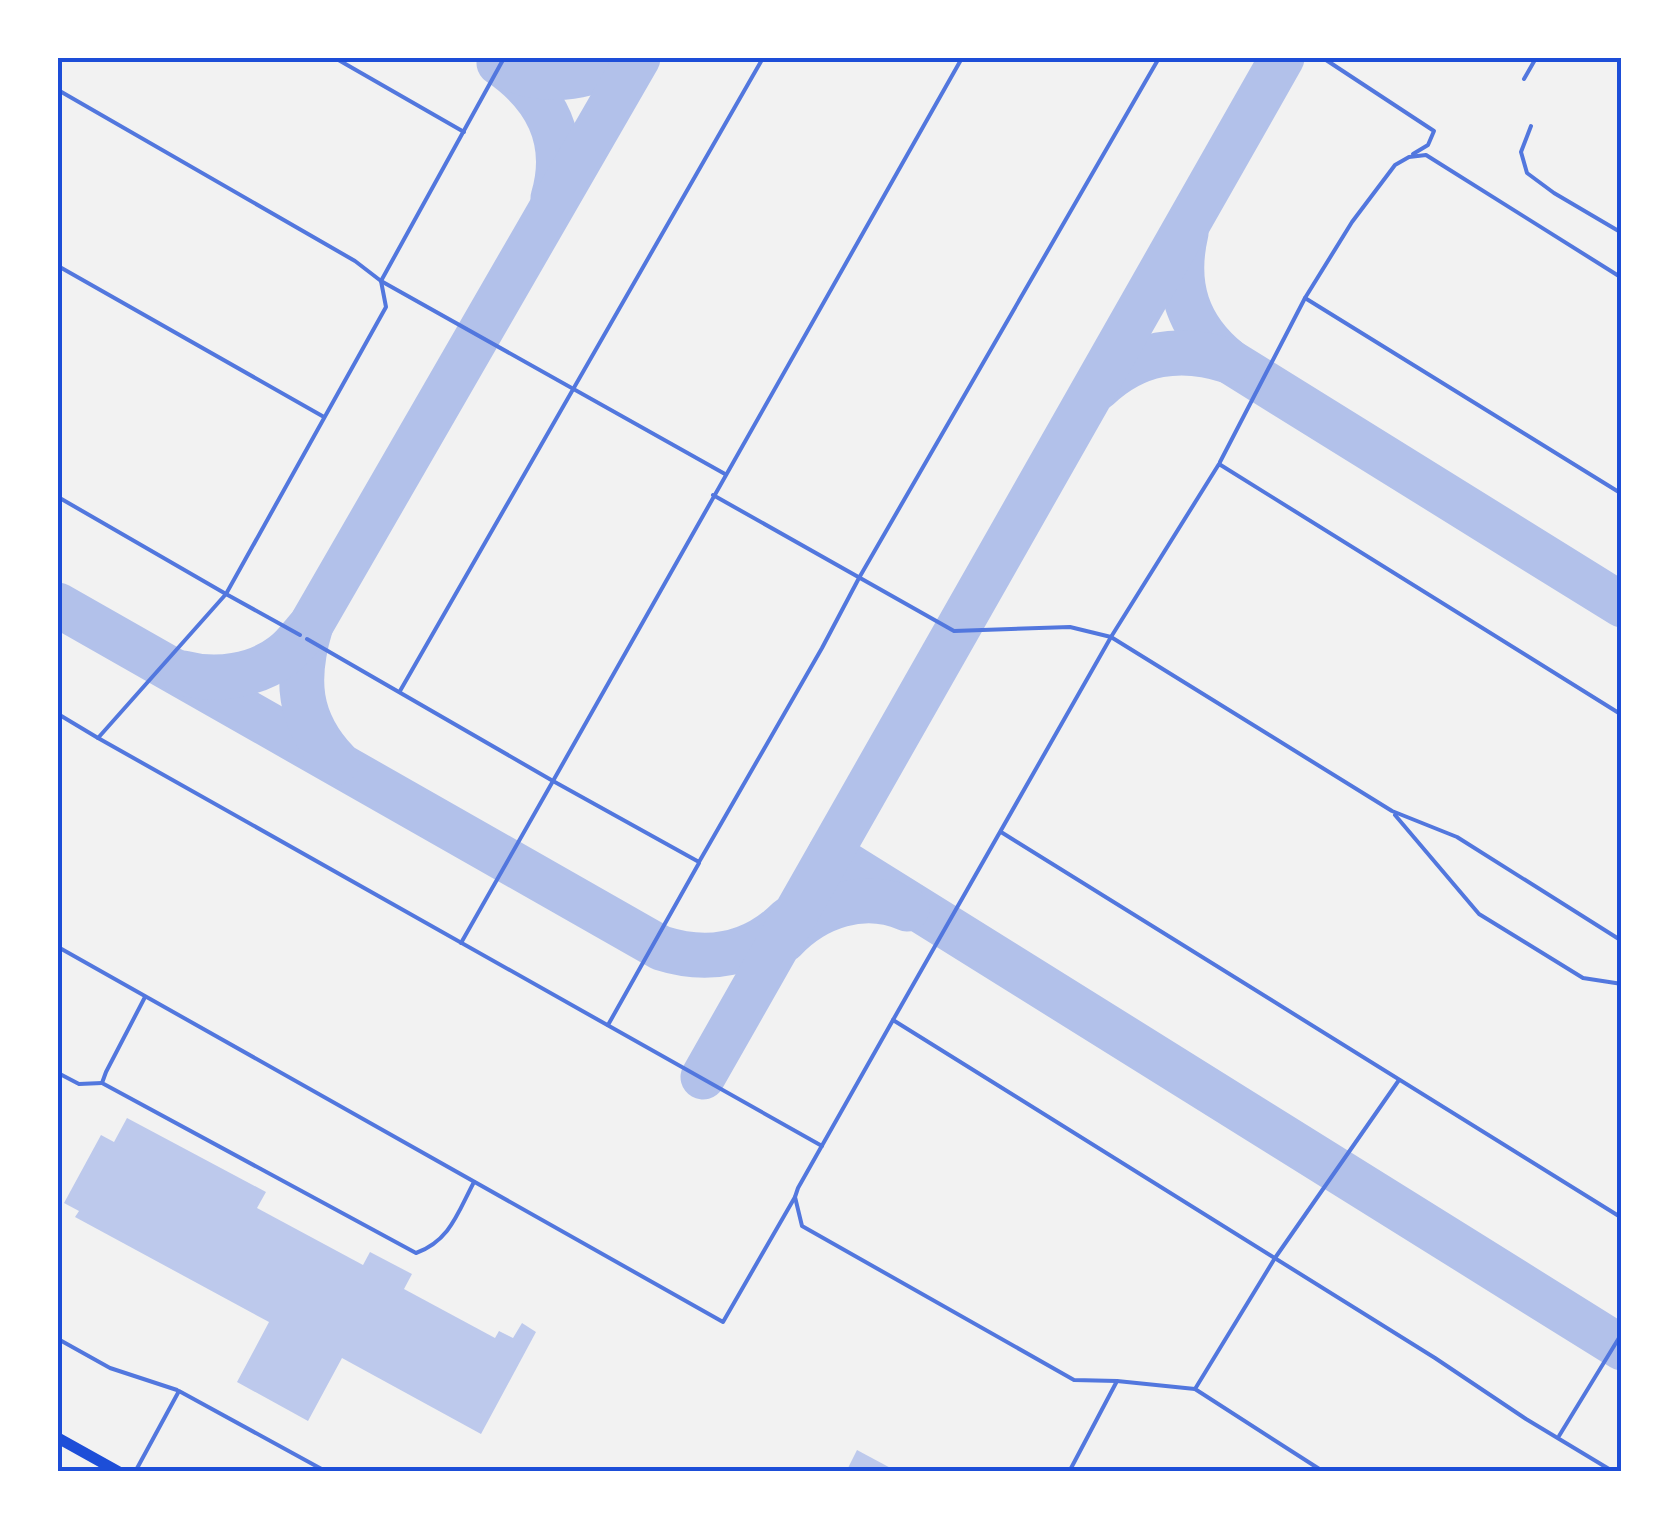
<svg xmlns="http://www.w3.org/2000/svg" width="1679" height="1529" viewBox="0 0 1679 1529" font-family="'Titillium Web',sans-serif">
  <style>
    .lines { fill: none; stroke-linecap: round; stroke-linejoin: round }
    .taxiway { stroke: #b2c1ea; stroke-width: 45 }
    .building { fill: #bdc9ec }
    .service { stroke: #5277de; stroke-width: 4 }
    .secondary { stroke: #1d4ed8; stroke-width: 11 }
    .neatline { fill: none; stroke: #1d4ed8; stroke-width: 4 }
  </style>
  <rect width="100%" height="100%" fill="#f2f2f2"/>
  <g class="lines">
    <!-- taxiway -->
    <g class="taxiway">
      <path d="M499 63C546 95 570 141 553 198"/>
      <path d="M503 65C542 85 586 80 623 58"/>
      <path d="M1186 233C1174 285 1187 327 1229 361L1622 605"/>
      <path d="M1098 388C1136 352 1180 345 1229 361"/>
      <path d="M58 605 661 948C708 963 753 955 789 919"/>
      <path d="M311 625C295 678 297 720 337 762"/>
      <path d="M183 673C216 682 256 676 283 655 294 647 302 635 311 625L638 58"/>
      <polyline points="830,854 1622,1348"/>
      <path d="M784 940C816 906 864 890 907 909"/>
      <polyline points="703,1077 1282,58"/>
    </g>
  </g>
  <!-- building -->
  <g class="building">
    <polygon points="127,1118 266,1192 257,1208 363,1265 370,1252 412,1274 404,1289 495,1338 499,1331 513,1338 522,1323 536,1332 481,1434 342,1358 308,1421 237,1382 269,1322 75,1217 79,1211 64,1203 101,1135 114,1142"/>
    <polygon points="857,1450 898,1472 846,1472"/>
  </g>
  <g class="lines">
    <!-- service -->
    <g class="service">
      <polyline points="335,58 464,132"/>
      <polyline points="1323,58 1434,131 1428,145 1413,154"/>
      <polyline points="1524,79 1536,58"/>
      <polyline points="58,90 355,261 381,281 504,58"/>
      <polyline points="1531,126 1521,152 1527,173 1554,193 1622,233"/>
      <polyline points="58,266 324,417"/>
      <polyline points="381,281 725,474"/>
      <polyline points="1305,298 1622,494"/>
      <polyline points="1220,462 1305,298 1352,222 1395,165 1409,157 1426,155 1622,278"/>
      <polyline points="713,495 954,631 1070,627 1111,637 1392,811 1457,837 1622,941"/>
      <polyline points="58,497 226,594 386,307 381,281"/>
      <polyline points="300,635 226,594 98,738 822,1146"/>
      <polyline points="307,639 553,781 962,58"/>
      <polyline points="400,691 763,58"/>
      <polyline points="58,714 98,738"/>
      <polyline points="1395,815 1479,914 1583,978 1622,984"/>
      <polyline points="1001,832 1622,1218"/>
      <polyline points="461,943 553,781 699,862 822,648 859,578 1159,58"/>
      <polyline points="58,947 723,1322 795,1197"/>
      <path d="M145 997 106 1072 102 1083 416 1253C450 1241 458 1212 474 1182"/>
      <polyline points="893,1020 1111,637 1219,464 1622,715"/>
      <polyline points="608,1025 699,863"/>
      <polyline points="58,1073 79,1084 102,1083"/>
      <polyline points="58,1339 110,1368 177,1390"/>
      <polyline points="1195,1389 1117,1381 1074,1380 802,1226 795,1197 798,1188 893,1020 1435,1358 1526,1419 1614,1472"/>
      <polyline points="1559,1436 1622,1333"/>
      <polyline points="135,1472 179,1391 327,1472"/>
      <polyline points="1069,1472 1117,1381"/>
      <polyline points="1324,1472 1195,1389 1275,1258 1399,1080"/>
    </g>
    <!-- secondary -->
    <polyline class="secondary" points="58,1438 119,1472"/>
  </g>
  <!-- border -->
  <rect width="1679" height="1529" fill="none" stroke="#ffffff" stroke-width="120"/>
  <rect x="60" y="60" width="1559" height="1409" class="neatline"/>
</svg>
